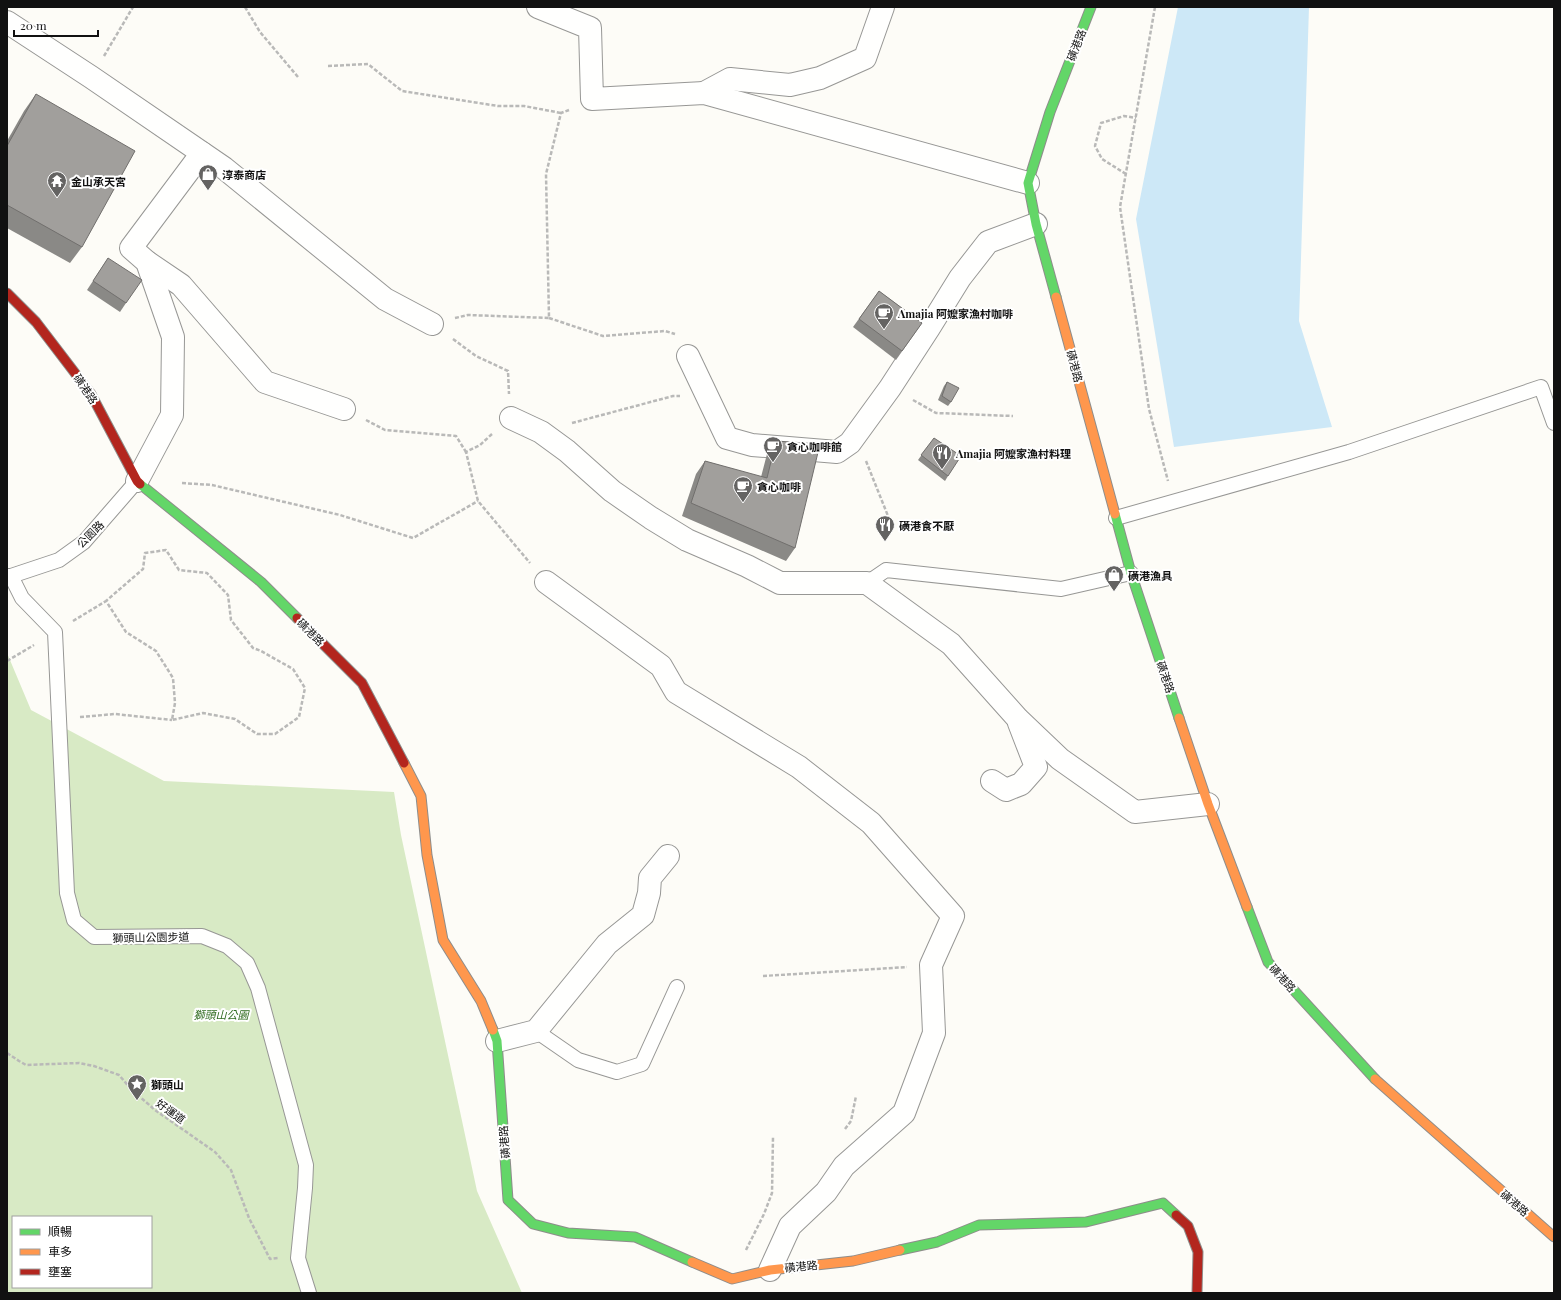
<svg xmlns="http://www.w3.org/2000/svg" width="1561" height="1300" viewBox="0 0 1561 1300" font-family="'Playfair Display','Noto Sans TC',serif">
  <style>
    .forest { fill: #d8eac5; fill-rule: evenodd }
    .water { fill: #cde8f7 }
    .lines { fill: none; stroke-linecap: round; stroke-linejoin: round }
    .lane-casing { stroke: #979795; stroke-width: 16 }
    .street-casing { stroke: #979795; stroke-width: 24 }
    .fast-casing { stroke: #8e8d8b; stroke-width: 11 }
    .slow-casing { stroke: #8e8d8b; stroke-width: 11 }
    .jam-casing { stroke: #8e8d8b; stroke-width: 11 }
    .path { stroke: #b9b9b8; stroke-width: 2.5; stroke-dasharray: 4 2; stroke-linecap: butt }
    .lane { stroke: #fffffe; stroke-width: 14 }
    .street { stroke: #fffffe; stroke-width: 22 }
    .fast { stroke: #63d668; stroke-width: 9 }
    .slow { stroke: #ff974d; stroke-width: 9 }
    .jam { stroke: #b3261e; stroke-width: 9 }
    .wall { fill: #8a8986 }
    .building { fill: #a19f9c; stroke: #716f6d }
    .labels { text-anchor: middle; dominant-baseline: central; stroke-width: 4; stroke-linejoin: round; paint-order: stroke }
    .street-label { font-size: 11px; fill: #111; stroke: #fff }
    .poi-label { font-size: 11px; font-weight: bold; fill: #111; stroke: #fff; text-anchor: start }
    .park-label { font-size: 11px; font-style: italic; fill: #2f6b1f; stroke: #fff }
  </style>
  <rect width="100%" height="100%" fill="#fdfcf7"/>
  <!-- forest -->
  <path class="forest" d="M7 653 31 710 164 781 394 792 401 835 477 1191 522 1293H7ZM13 1217H151V1287H13Z"/>
  <!-- water -->
  <polygon class="water" points="1178,7 1309,7 1299,321 1332,427 1174,447 1136,219"/>
  <g class="lines">
    <defs>
      <g id="lane">
        <polyline points="1116,518 1349,452 1541,387 1554,423"/>
        <polyline points="7,576 11,576 59,560 84,542 137,481"/>
        <polyline points="11,576 22,598 55,632 67,893 74,920 94,937 202,936 227,946 247,963 258,988 306,1165 305,1188 298,1258 309,1293"/>
        <polyline points="867,583 886,570 1061,589 1131,573"/>
        <polyline points="536,1031 578,1060 617,1072 642,1064 677,987"/>
      </g>
      <g id="street">
        <polyline points="538,7 590,28 592,99 704,93 1028,183"/>
        <polyline points="7,22 91,77 224,168 385,299 432,324"/>
        <polyline points="704,93 730,79 790,85 820,78 865,58 883,7"/>
        <polyline points="147,262 181,285 265,382 344,409"/>
        <polyline points="688,356 727,438 752,445 837,452 850,443 890,388 929,328 960,278 988,242 1036,224"/>
        <polyline points="511,418 541,432 567,451 612,491 651,518 687,540 747,566 780,583 867,583 951,644 1018,719 1060,759 1135,812 1208,804"/>
        <polyline points="137,481 172,415 173,337 147,262 131,248 202,153"/>
        <polyline points="546,582 661,666 676,692 799,767 871,823 953,916 931,965 934,1033 904,1113 844,1166 826,1192 790,1226 770,1270"/>
        <polyline points="992,781 1006,790 1021,784 1036,767 1019,723"/>
        <polyline points="497,1041 536,1031 607,944 643,915 649,893 650,878 668,856"/>
      </g>
      <g id="fast">
        <polyline points="1056,297 1036,224 1028,183 1050,112 1091,7"/>
        <polyline points="140,484 261,582 297,618"/>
        <polyline points="1115,514 1131,573 1179,718"/>
        <polyline points="1247,907 1268,962 1375,1079"/>
        <polyline points="493,1030 497,1041 508,1200 533,1224 568,1233 635,1237 692,1262"/>
        <polyline points="900,1250 937,1242 979,1225 1086,1222 1163,1203 1176,1215"/>
      </g>
      <g id="slow">
        <polyline points="1056,297 1115,514"/>
        <polyline points="1179,718 1208,804 1247,907"/>
        <polyline points="404,763 421,796 427,855 443,940 481,1001 493,1030"/>
        <polyline points="1375,1079 1554,1237"/>
        <polyline points="692,1262 732,1279 770,1270 853,1261 900,1250"/>
      </g>
      <g id="jam">
        <polyline points="7,293 36,322 91,394 137,481 140,484"/>
        <polyline points="297,618 362,683 404,763"/>
        <polyline points="1176,1215 1188,1226 1198,1252 1197,1293"/>
      </g>
    </defs>
    <!-- lane casing -->
    <use href="#lane" class="lane-casing"/>
    <!-- street casing -->
    <use href="#street" class="street-casing"/>
    <!-- fast casing -->
    <use href="#fast" class="fast-casing"/>
    <!-- slow casing -->
    <use href="#slow" class="slow-casing"/>
    <!-- jam casing -->
    <use href="#jam" class="jam-casing"/>
    <!-- path -->
    <g class="path">
      <polyline points="245,7 260,32 298,77"/>
      <polyline points="1155,7 1120,207 1149,409 1168,481"/>
      <polyline points="104,56 133,7"/>
      <polyline points="328,66 368,64 402,91 498,106 524,106 561,113"/>
      <polyline points="1126,174 1102,159 1095,146 1101,123 1124,116 1136,118"/>
      <polyline points="455,318 468,315 549,318 546,174 561,113 569,110"/>
      <polyline points="549,318 603,336 665,331 675,334"/>
      <polyline points="453,339 476,356 508,371 509,394"/>
      <polyline points="913,400 936,413 1013,416"/>
      <polyline points="366,420 385,430 456,436 466,452"/>
      <polyline points="572,423 673,396 680,396"/>
      <polyline points="492,434 480,445 466,452 478,501 530,563"/>
      <polyline points="866,461 890,521"/>
      <polyline points="182,483 212,485 340,515 413,538 478,501"/>
      <polyline points="73,621 106,601 126,632 156,651 173,678 175,703 172,720 203,713 235,719 257,734 275,734 299,717 305,688 293,669 261,651 253,648 231,620 228,595 207,573 179,570 166,550 145,553 143,569 106,601"/>
      <polyline points="7,661 34,645"/>
      <polyline points="80,717 115,714 172,720"/>
      <polyline points="763,976 907,967"/>
      <polyline points="7,1053 19,1061 26,1065 79,1063 94,1066 119,1075 131,1089 155,1110 215,1152 231,1170 249,1218 270,1259 278,1258"/>
      <polyline points="845,1129 851,1121 856,1096"/>
      <polyline points="746,1250 764,1214 772,1193 773,1137"/>
    </g>
    <!-- lane -->
    <use href="#lane" class="lane"/>
    <!-- street -->
    <use href="#street" class="street"/>
    <!-- fast -->
    <use href="#fast" class="fast"/>
    <!-- slow -->
    <use href="#slow" class="slow"/>
    <!-- jam -->
    <use href="#jam" class="jam"/>
  </g>
  <!-- wall -->
  <g class="wall">
    <polygon points="36,94 82,247 70,263 7,228 7,141 24,111"/>
    <polygon points="108,258 126,303 120,312 87,290"/>
    <polygon points="879,291 922,323 896,360 853,327"/>
    <polygon points="947,382 951,402 948,406 938,400 944,386"/>
    <polygon points="934,438 948,476 945,481 918,460"/>
    <polygon points="776,441 795,548 786,561 682,516 696,474 705,461 761,477 767,454"/>
  </g>
  <!-- building -->
  <g class="building">
    <polygon points="36,94 135,151 82,247 7,205 7,146"/>
    <polygon points="108,258 142,280 126,303 93,281"/>
    <polygon points="879,291 922,323 902,351 859,319"/>
    <polygon points="947,382 959,388 951,402 942,396"/>
    <polygon points="934,438 961,456 948,476 921,455"/>
    <polygon points="776,441 820,444 795,548 691,503 705,461 767,478"/>
  </g>
  <!-- icons -->
  <defs>
    <symbol id="shop-pin" viewBox="-11 -11 22 30"><path d="M0 17L-7.5 6A9.5 9.5 0 1 1 7.5 6Z" fill="#646362" stroke="#fff"/><path d="M-5-2.5h2.3a2.7 3.5 0 0 1 5.4 0H5L5.5 6h-11ZM-1.5-2.5h3a1.5 2.3 0 0 0-3 0Z" fill="#fff"/></symbol>
    <symbol id="temple-pin" viewBox="-11 -11 22 30"><path d="M0 17L-7.5 6A9.5 9.5 0 1 1 7.5 6Z" fill="#646362" stroke="#fff"/><path d="M0-6L5-2H3V0L6.5 2.5H4V6H1.5V3h-3V6H-4V2.5H-6.5L-3 0V-2H-5Z" fill="#fff"/></symbol>
    <symbol id="cafe-pin" viewBox="-11 -11 22 30"><path d="M0 17L-7.5 6A9.5 9.5 0 1 1 7.5 6Z" fill="#646362" stroke="#fff"/><path d="M-5.5-4.5H6V0H3Q3 3.5 0 3.5H-2.5Q-5.5 3.5-5.5 0ZM3-3.2v2h1.7v-2ZM-6 4.5H4V6H-6Z" fill="#fff"/></symbol>
    <symbol id="restaurant-pin" viewBox="-11 -11 22 30"><path d="M0 17L-7.5 6A9.5 9.5 0 1 1 7.5 6Z" fill="#646362" stroke="#fff"/><path d="M-5-6h1v4h1v-4h1v4h1v-4h1v5L-1.5 .5V6h-2V.5L-5-1ZM5-6V6H3V1.5H1.5Q1.5-4 5-6Z" fill="#fff"/></symbol>
    <symbol id="sight-pin" viewBox="-11 -11 22 30"><path d="M0 17L-7.5 6A9.5 9.5 0 1 1 7.5 6Z" fill="#646362" stroke="#fff"/><path d="M0-6L1.8-2.2L6-1.7L2.9 1.2L3.7 5.4L0 3.3L-3.7 5.4L-2.9 1.2L-6-1.7L-1.8-2.2Z" fill="#fff"/></symbol>
  </defs>
  <g fill-rule="evenodd">
    <use href="#shop-pin" x="197" y="163" width="22" height="30"/>
    <use href="#temple-pin" x="46" y="170" width="22" height="30"/>
    <use href="#cafe-pin" x="873" y="302" width="22" height="30"/>
    <use href="#cafe-pin" x="762" y="435" width="22" height="30"/>
    <use href="#restaurant-pin" x="931" y="442" width="22" height="30"/>
    <use href="#cafe-pin" x="732" y="475" width="22" height="30"/>
    <use href="#restaurant-pin" x="874" y="514" width="22" height="30"/>
    <use href="#shop-pin" x="1103" y="564" width="22" height="30"/>
    <use href="#sight-pin" x="126" y="1073" width="22" height="30"/>
  </g>
  <g class="labels">
    <!-- street labels -->
    <g class="street-label">
      <text transform="translate(1076 45) rotate(-69)">磺港路</text>
      <text transform="translate(1075 366) rotate(75)">磺港路</text>
      <text transform="translate(86 389) rotate(56)">磺港路</text>
      <text transform="translate(90 534) rotate(-45)">公園路</text>
      <text transform="translate(311 632) rotate(45)">磺港路</text>
      <text transform="translate(1166 677) rotate(72)">磺港路</text>
      <text transform="translate(151 937) rotate(-1)">獅頭山公園步道</text>
      <text transform="translate(1283 978) rotate(48)">磺港路</text>
      <text transform="translate(171 1111) rotate(36)">好運道</text>
      <text transform="translate(504 1142) rotate(-94)">磺港路</text>
      <text transform="translate(1515 1203) rotate(41)">磺港路</text>
      <text transform="translate(801 1266) rotate(-6)">磺港路</text>
    </g>
    <!-- poi labels -->
    <g class="poi-label">
      <text x="222" y="174">淳泰商店</text>
      <text x="71" y="181">金山承天宮</text>
      <text x="898" y="313">Amajia 阿嬤家漁村咖啡</text>
      <text x="787" y="446">貪心咖啡館</text>
      <text x="956" y="453">Amajia 阿嬤家漁村料理</text>
      <text x="757" y="486">貪心咖啡</text>
      <text x="899" y="525">磺港食不厭</text>
      <text x="1128" y="575">磺港漁具</text>
      <text x="151" y="1084">獅頭山</text>
    </g>
    <!-- park labels -->
    <g class="park-label">
      <text x="221" y="1014">獅頭山公園</text>
    </g>
  </g>
  <!-- border -->
  <rect width="1561" height="1300" fill="none" stroke="#111111" stroke-width="16"/>
  <!-- legend -->
  <rect x="12" y="1216" width="140" height="72" fill="#ffffff" stroke="#a0a0a0"/>
  <rect x="20" y="1229" width="20" height="6" fill="#63d668" stroke="#a0a0a0"/>
  <text x="48" y="1236" font-size="12" fill="#111111">順暢</text>
  <rect x="20" y="1249" width="20" height="6" fill="#ff974d" stroke="#a0a0a0"/>
  <text x="48" y="1256" font-size="12" fill="#111111">車多</text>
  <rect x="20" y="1269" width="20" height="6" fill="#b3261e" stroke="#a0a0a0"/>
  <text x="48" y="1276" font-size="12" fill="#111111">壅塞</text>
  <!-- scale -->
  <path d="M14 30v6h84v-6" fill="none" stroke="#111111" stroke-width="2"/>
  <text x="20" y="30" font-size="12" fill="#111111" stroke="#ffffff" stroke-width="3" paint-order="stroke">20 m</text>
</svg>
